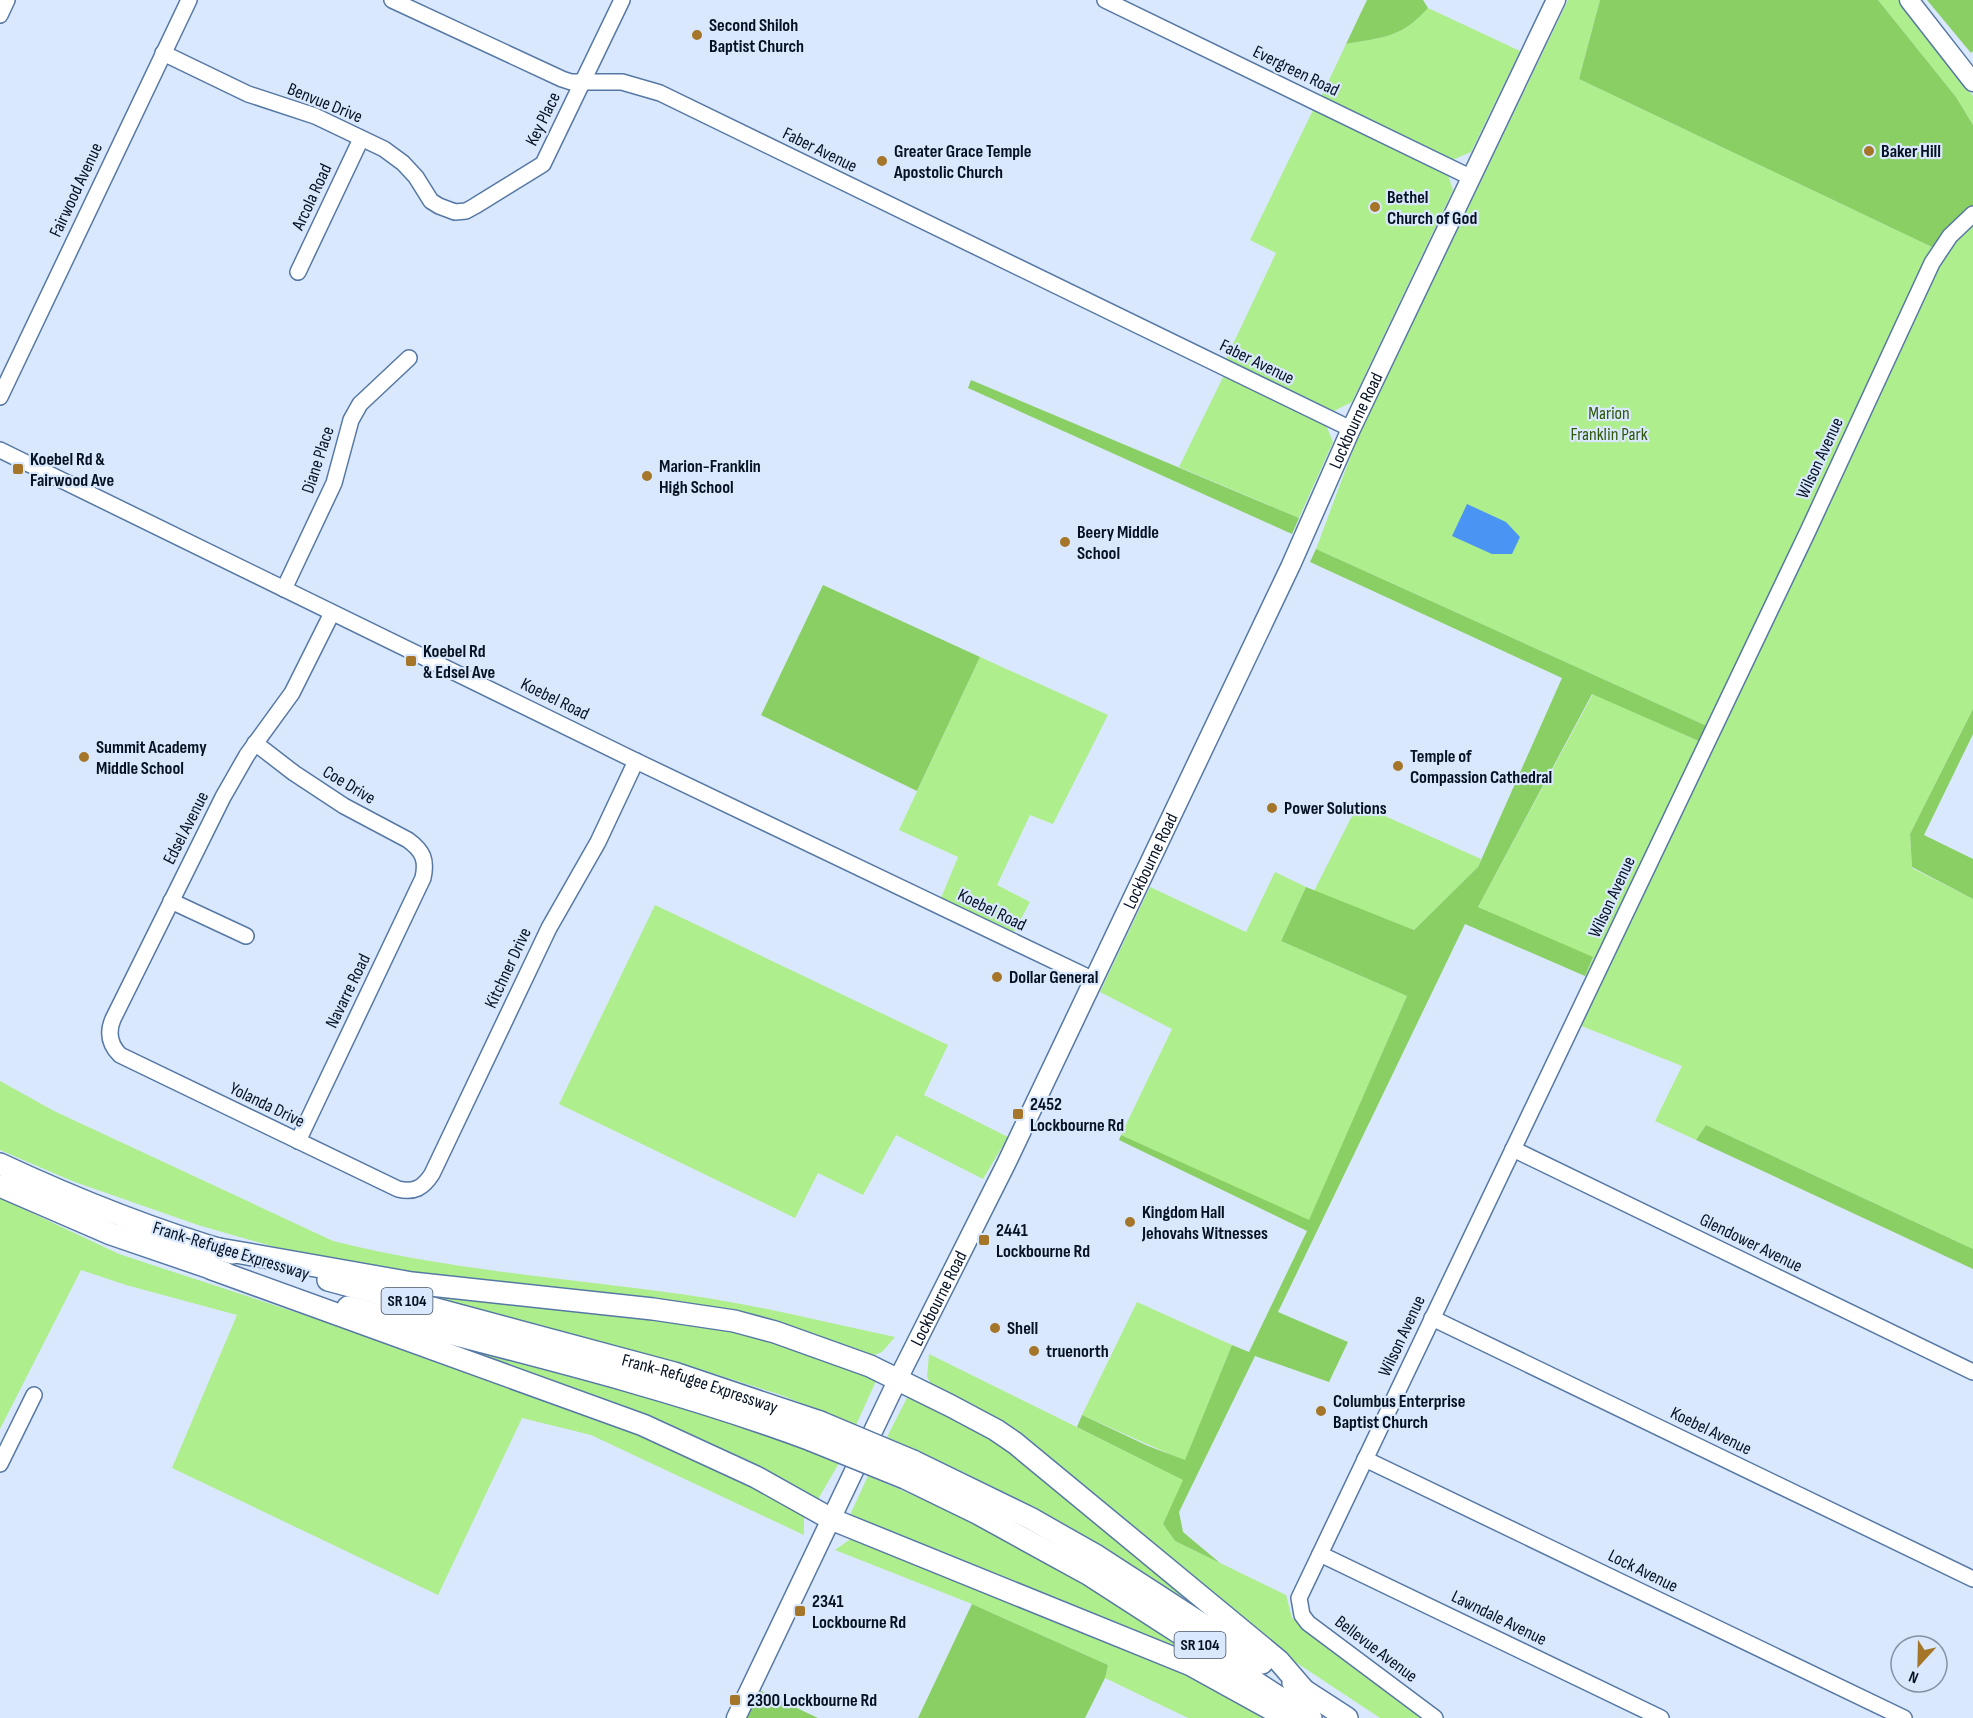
<svg xmlns="http://www.w3.org/2000/svg" width="1973" height="1718" viewBox="0 0 1973 1718" font-family="'Sofia Sans Condensed',sans-serif">
  <style>
    .green { fill: #afee8c }
    .forest { fill: #8acf63 }
    .water { fill: #4a95f3 }
    .lines { fill: none; stroke-linecap: round; stroke-linejoin: round }
    .minor-casing { stroke: #5678a5; stroke-width: 18 }
    .major-casing { stroke: #5678a5; stroke-width: 21 }
    .highway-casing { stroke: #5678a5; stroke-width: 24 }
    .minor { stroke: #fff; stroke-width: 15 }
    .major { stroke: #fff; stroke-width: 18 }
    .highway { stroke: #fff; stroke-width: 21 }
    .highway-bridge-casing { stroke: #5678a5; stroke-width: 24; stroke-linecap: butt }
    .highway-bridge { stroke: #fff; stroke-width: 21 }
    .poi-dot { fill: #a57529; stroke: #d9e8fc; stroke-width: 2 }
    .labels { text-anchor: middle; dominant-baseline: central; stroke-width: 4.5; stroke-linejoin: round; paint-order: stroke }
    .shield { fill: #d9e8fc; stroke: #455264; stroke-width: 1.5 }
    .shield-label { font-size: 16px; font-weight: bold; fill: #061223 }
    .poi-label { font-size: 18px; font-weight: bold; fill: #061223; stroke: #d9e8fc; text-anchor: start }
    .street-label { font-size: 18px; fill: #061223; stroke: #d9e8fc }
    .park-label { font-size: 18px; fill: #2d570b; stroke: #d9e8fc }
  </style>
  <rect width="100%" height="100%" fill="#d9e8fc"/>
  <!-- green -->
  <g class="green">
    <polygon points="1568,0 1600,0 1579,79 1934,248 1709,727 1316,549 1357,439"/>
    <polygon points="1878,0 1900,0 1973,96 1973,125 1956,97"/>
    <path d="M1428 8 1520 51 1471 152 1450 161 1320 99 1346 44C1383 37 1402 38 1428 8Z"/>
    <polygon points="1314,108 1447,172 1453,190 1352,402 1332,412 1224,363 1276,253 1250,240"/>
    <polygon points="1973,222 1973,709 1910,834 1912,868 1973,899 1973,1249 1706,1125 1696,1140 1655,1121 1682,1066 1579,1025 1929,279 1962,231"/>
    <polygon points="1225,373 1325,423 1333,442 1299,518 1179,467"/>
    <polygon points="980,657 1108,715 1053,824 1030,815 997,885 1030,902 1014,932 941,898 958,857 899,830"/>
    <polygon points="1593,694 1701,742 1590,979 1585,976 1593,958 1478,907"/>
    <polygon points="1358,804 1481,859 1478,867 1414,930 1314,891"/>
    <polygon points="1275,872 1306,887 1281,941 1407,996 1309,1221 1121,1135 1172,1029 1100,992 1150,887 1246,932"/>
    <polygon points="655,905 948,1045 924,1095 1008,1137 983,1179 896,1135 863,1195 818,1173 795,1218 559,1104"/>
    <path d="M0 1081 54 1111 333 1241C455 1272 583 1279 707 1298 770 1308 833 1324 895 1337L882 1352 869 1357 859 1356 814 1334 788 1326 689 1305 382 1273 278 1248 198 1225 72 1181 0 1150Z"/>
    <polygon points="0,1198 119,1254 429,1356 583,1410 737,1477 804,1515 804,1535 591,1435 522,1418 438,1595 172,1468 237,1315 126,1285 81,1270 0,1429"/>
    <polygon points="419,1293 608,1311 753,1333 851,1366 876,1381 856,1425 778,1394 699,1369"/>
    <polygon points="1137,1302 1232,1345 1185,1461 1082,1415"/>
    <polygon points="441,1341 730,1421 839,1463 817,1501"/>
    <polygon points="929,1354 1184,1480 1163,1524 1175,1541 1286,1595 1292,1618 1424,1718 1380,1718 1268,1644 933,1387 927,1377"/>
    <polygon points="908,1396 1003,1444 1194,1604 1048,1516 963,1472 887,1437"/>
    <path d="M868 1476C949 1509 1029 1549 1104 1595 1146 1621 1188 1650 1229 1677L849 1517Z"/>
    <polygon points="852,1538 1169,1667 1208,1685 1268,1718 1188,1718 1105,1678 1108,1665 972,1604 835,1550"/>
  </g>
  <!-- forest -->
  <g class="forest">
    <path d="M1367 0H1423L1428 8C1402 38 1383 37 1346 44Z"/>
    <polygon points="1600,0 1878,0 1956,97 1973,125 1973,205 1959,216 1934,248 1579,79"/>
    <polygon points="1927,0 1973,0 1973,51 1971,53"/>
    <polygon points="971,380 1299,518 1292,534 968,388"/>
    <polygon points="1316,549 1709,727 1701,742 1592,694 1478,907 1593,957 1585,976 1465,924 1278,1312 1348,1342 1329,1382 1255,1356 1179,1512 1183,1532 1220,1563 1175,1541 1163,1524 1183,1480 1077,1427 1082,1415 1148,1446 1185,1460 1232,1345 1249,1352 1307,1231 1119,1140 1121,1135 1309,1220 1407,996 1281,941 1306,887 1414,930 1478,867 1562,678 1310,562"/>
    <polygon points="823,585 980,657 917,791 761,715"/>
    <polygon points="1973,709 1973,734 1924,835 1973,859 1973,899 1912,867 1910,834"/>
    <polygon points="1706,1125 1973,1249 1973,1269 1696,1140"/>
    <polygon points="972,1604 1108,1665 1105,1678 1085,1718 918,1718"/>
    <polygon points="757,1689 818,1718 744,1718"/>
  </g>
  <!-- water -->
  <polygon class="water" points="1467,504 1506,522 1520,537 1512,554 1492,554 1452,536"/>
  <g class="lines">
    <defs>
      <g id="minor">
        <polyline points="392,0 562,79 571,82 622,82 660,93 1351,429"/>
        <polyline points="1105,0 1470,177"/>
        <polyline points="0,15 7,0"/>
        <polyline points="163,53 248,94 315,116 384,149 403,163 416,177 431,201 439,206 455,212 466,211 475,206 543,164 622,0"/>
        <polyline points="298,272 361,139"/>
        <polyline points="0,397 189,0"/>
        <polyline points="0,450 636,761 1094,980"/>
        <polyline points="284,589 334,483 351,420 360,404 409,358"/>
        <path d="M332 613 292 693 247 755 223 797 113 1019C107 1033 110 1045 120 1055L398 1189C414 1193 423 1188 432 1174L549 928 598 842 636 761"/>
        <path d="M255 743 294 773 344 806 408 840C423 851 427 860 423 878L298 1141"/>
        <polyline points="171,901 246,936"/>
        <polyline points="1513,1149 1973,1372"/>
        <polyline points="1432,1318 1973,1579"/>
        <polyline points="1365,1459 1904,1718"/>
        <polyline points="0,1464 34,1395"/>
        <polyline points="1320,1554 1661,1718"/>
        <polyline points="1435,1718 1308,1623 1302,1615 1299,1598 1808,531 1932,263 1950,236 1973,214"/>
      </g>
      <g id="major">
        <polyline points="1909,0 1973,82"/>
        <path id="s1" d="M736 1718 897 1381 1006 1164 1291 565 1351 429 1556 0"/>
      </g>
      <g id="highway">
        <path d="M0 1164C75 1199 152 1230 232 1253"/>
        <polyline points="0,1186 111,1234 225,1273"/>
        <polyline points="219,1249 412,1283 653,1309 734,1321 775,1332 870,1366 951,1406 996,1430 1015,1443 1279,1661 1304,1690"/>
        <polyline points="212,1269 643,1425 756,1477 831,1519 1191,1665 1287,1718"/>
        <path id="s2" d="M328 1280 674 1373 820 1422"/>
        <path d="M348 1307C503 1348 661 1384 811 1440"/>
        <polyline points="913,1461 1030,1518 1097,1556 1262,1663"/>
        <polyline points="905,1478 977,1513 1088,1574 1311,1718"/>
        <polyline points="1293,1683 1347,1718"/>
      </g>
    </defs>
    <!-- minor casing -->
    <use href="#minor" class="minor-casing"/>
    <!-- major casing -->
    <use href="#major" class="major-casing"/>
    <!-- highway casing -->
    <use href="#highway" class="highway-casing"/>
    <!-- minor -->
    <use href="#minor" class="minor"/>
    <!-- major -->
    <use href="#major" class="major"/>
    <!-- highway -->
    <use href="#highway" class="highway"/>
    <defs>
      <g id="highway-bridge">
        <polyline points="820,1422 913,1461"/>
        <polyline points="811,1440 905,1478"/>
      </g>
    </defs>
    <!-- highway-bridge casing -->
    <use href="#highway-bridge" class="highway-bridge-casing"/>
    <!-- highway-bridge -->
    <use href="#highway-bridge" class="highway-bridge"/>
  </g>
  <!-- markers -->
  <g class="poi-dot">
    <circle cx="697" cy="35" r="6"/>
    <circle cx="1869" cy="151" r="6"/>
    <circle cx="882" cy="161" r="6"/>
    <circle cx="1375" cy="207" r="6"/>
    <rect x="12" y="463" width="12" height="12" rx="3"/>
    <circle cx="647" cy="476" r="6"/>
    <circle cx="1065" cy="542" r="6"/>
    <rect x="405" y="655" width="12" height="12" rx="3"/>
    <circle cx="84" cy="757" r="6"/>
    <circle cx="1398" cy="766" r="6"/>
    <circle cx="1272" cy="808" r="6"/>
    <circle cx="997" cy="977" r="6"/>
    <rect x="1012" y="1108" width="12" height="12" rx="3"/>
    <circle cx="1130" cy="1222" r="6"/>
    <rect x="978" y="1234" width="12" height="12" rx="3"/>
    <circle cx="995" cy="1328" r="6"/>
    <circle cx="1034" cy="1351" r="6"/>
    <circle cx="1321" cy="1411" r="6"/>
    <rect x="794" y="1605" width="12" height="12" rx="3"/>
    <rect x="729" y="1694" width="12" height="12" rx="3"/>
  </g>
  <g class="labels">
    <!-- shield labels -->
    <g class="shield">
      <rect x="381.5" y="1288" width="51" height="26" rx="4.5"/>
      <rect x="1174.5" y="1632" width="51" height="26" rx="4.5"/>
    </g>
    <g class="shield-label">
      <text x="407" y="1301">SR 104</text>
      <text x="1200" y="1645">SR 104</text>
    </g>
    <!-- poi labels -->
    <g class="poi-label">
      <text x="709" y="25">Second Shiloh<tspan x="709" dy="21">Baptist Church</tspan></text>
      <text x="894" y="151">Greater Grace Temple<tspan x="894" dy="21">Apostolic Church</tspan></text>
      <text x="1881" y="151">Baker Hill</text>
      <text x="1387" y="197">Bethel<tspan x="1387" dy="21">Church of God</tspan></text>
      <text x="30" y="459">Koebel Rd &amp;<tspan x="30" dy="21">Fairwood Ave</tspan></text>
      <text x="659" y="466">Marion-Franklin<tspan x="659" dy="21">High School</tspan></text>
      <text x="1077" y="532">Beery Middle<tspan x="1077" dy="21">School</tspan></text>
      <text x="423" y="651">Koebel Rd<tspan x="423" dy="21">&amp; Edsel Ave</tspan></text>
      <text x="96" y="747">Summit Academy<tspan x="96" dy="21">Middle School</tspan></text>
      <text x="1410" y="756">Temple of<tspan x="1410" dy="21">Compassion Cathedral</tspan></text>
      <text x="1284" y="808">Power Solutions</text>
      <text x="1009" y="977">Dollar General</text>
      <text x="1030" y="1104">2452<tspan x="1030" dy="21">Lockbourne Rd</tspan></text>
      <text x="1142" y="1212">Kingdom Hall<tspan x="1142" dy="21">Jehovahs Witnesses</tspan></text>
      <text x="996" y="1230">2441<tspan x="996" dy="21">Lockbourne Rd</tspan></text>
      <text x="1007" y="1328">Shell</text>
      <text x="1046" y="1351">truenorth</text>
      <text x="1333" y="1401">Columbus Enterprise<tspan x="1333" dy="21">Baptist Church</tspan></text>
      <text x="812" y="1601">2341<tspan x="812" dy="21">Lockbourne Rd</tspan></text>
      <text x="747" y="1700">2300 Lockbourne Rd</text>
    </g>
    <!-- street labels -->
    <g class="street-label">
      <text transform="translate(1296 71) rotate(26)">Evergreen Road</text>
      <text transform="translate(325 103) rotate(22)">Benvue Drive</text>
      <text transform="translate(543 119) rotate(-64)">Key Place</text>
      <text transform="translate(820 150) rotate(26)">Faber Avenue</text>
      <text transform="translate(76 190) rotate(-65)">Fairwood Avenue</text>
      <text transform="translate(312 197) rotate(-65)">Arcola Road</text>
      <text transform="translate(1257 362) rotate(26)">Faber Avenue</text>
      <text stroke="none"><textPath href="#s1" startOffset="1438">Lockbourne Road</textPath></text>
      <text transform="translate(1820 458) rotate(-65)">Wilson Avenue</text>
      <text transform="translate(318 460) rotate(-72)">Diane Place</text>
      <text transform="translate(555 699) rotate(26)">Koebel Road</text>
      <text transform="translate(349 785) rotate(31)">Coe Drive</text>
      <text transform="translate(186 828) rotate(-63)">Edsel Avenue</text>
      <text stroke="none"><textPath href="#s1" startOffset="952">Lockbourne Road</textPath></text>
      <text transform="translate(1612 897) rotate(-65)">Wilson Avenue</text>
      <text transform="translate(992 910) rotate(26)">Koebel Road</text>
      <text transform="translate(508 968) rotate(-65)">Kitchner Drive</text>
      <text transform="translate(348 991) rotate(-64)">Navarre Road</text>
      <text transform="translate(267 1105) rotate(26)">Yolanda Drive</text>
      <text transform="translate(1751 1243) rotate(26)">Glendower Avenue</text>
      <text transform="translate(231 1251) rotate(17)">Frank-Refugee Expressway</text>
      <text stroke="none"><textPath href="#s1" startOffset="466">Lockbourne Road</textPath></text>
      <text transform="translate(1402 1336) rotate(-65)">Wilson Avenue</text>
      <text stroke="none"><textPath href="#s2" startOffset="386">Frank-Refugee Expressway</textPath></text>
      <text transform="translate(1711 1431) rotate(26)">Koebel Avenue</text>
      <text transform="translate(1643 1571) rotate(26)">Lock Avenue</text>
      <text transform="translate(1499 1618) rotate(26)">Lawndale Avenue</text>
      <text transform="translate(1376 1649) rotate(37)">Bellevue Avenue</text>
    </g>
    <!-- park labels -->
    <g class="park-label">
      <text x="1609" y="413">Marion<tspan x="1609" dy="21">Franklin Park</tspan></text>
    </g>
  </g>
  <!-- north arrow -->
  <g transform="translate(1919 1664) rotate(202)"><circle r="28" fill="#d9e8fc" stroke="#8592a5" stroke-width="1.5"/>
  <path d="M0-4.5L10 22L0 15L-10 22Z" fill="#a57529"/>
  <text y="-9" font-size="16" font-weight="bold" text-anchor="middle" fill="#061223">N</text>
  </g>
</svg>
